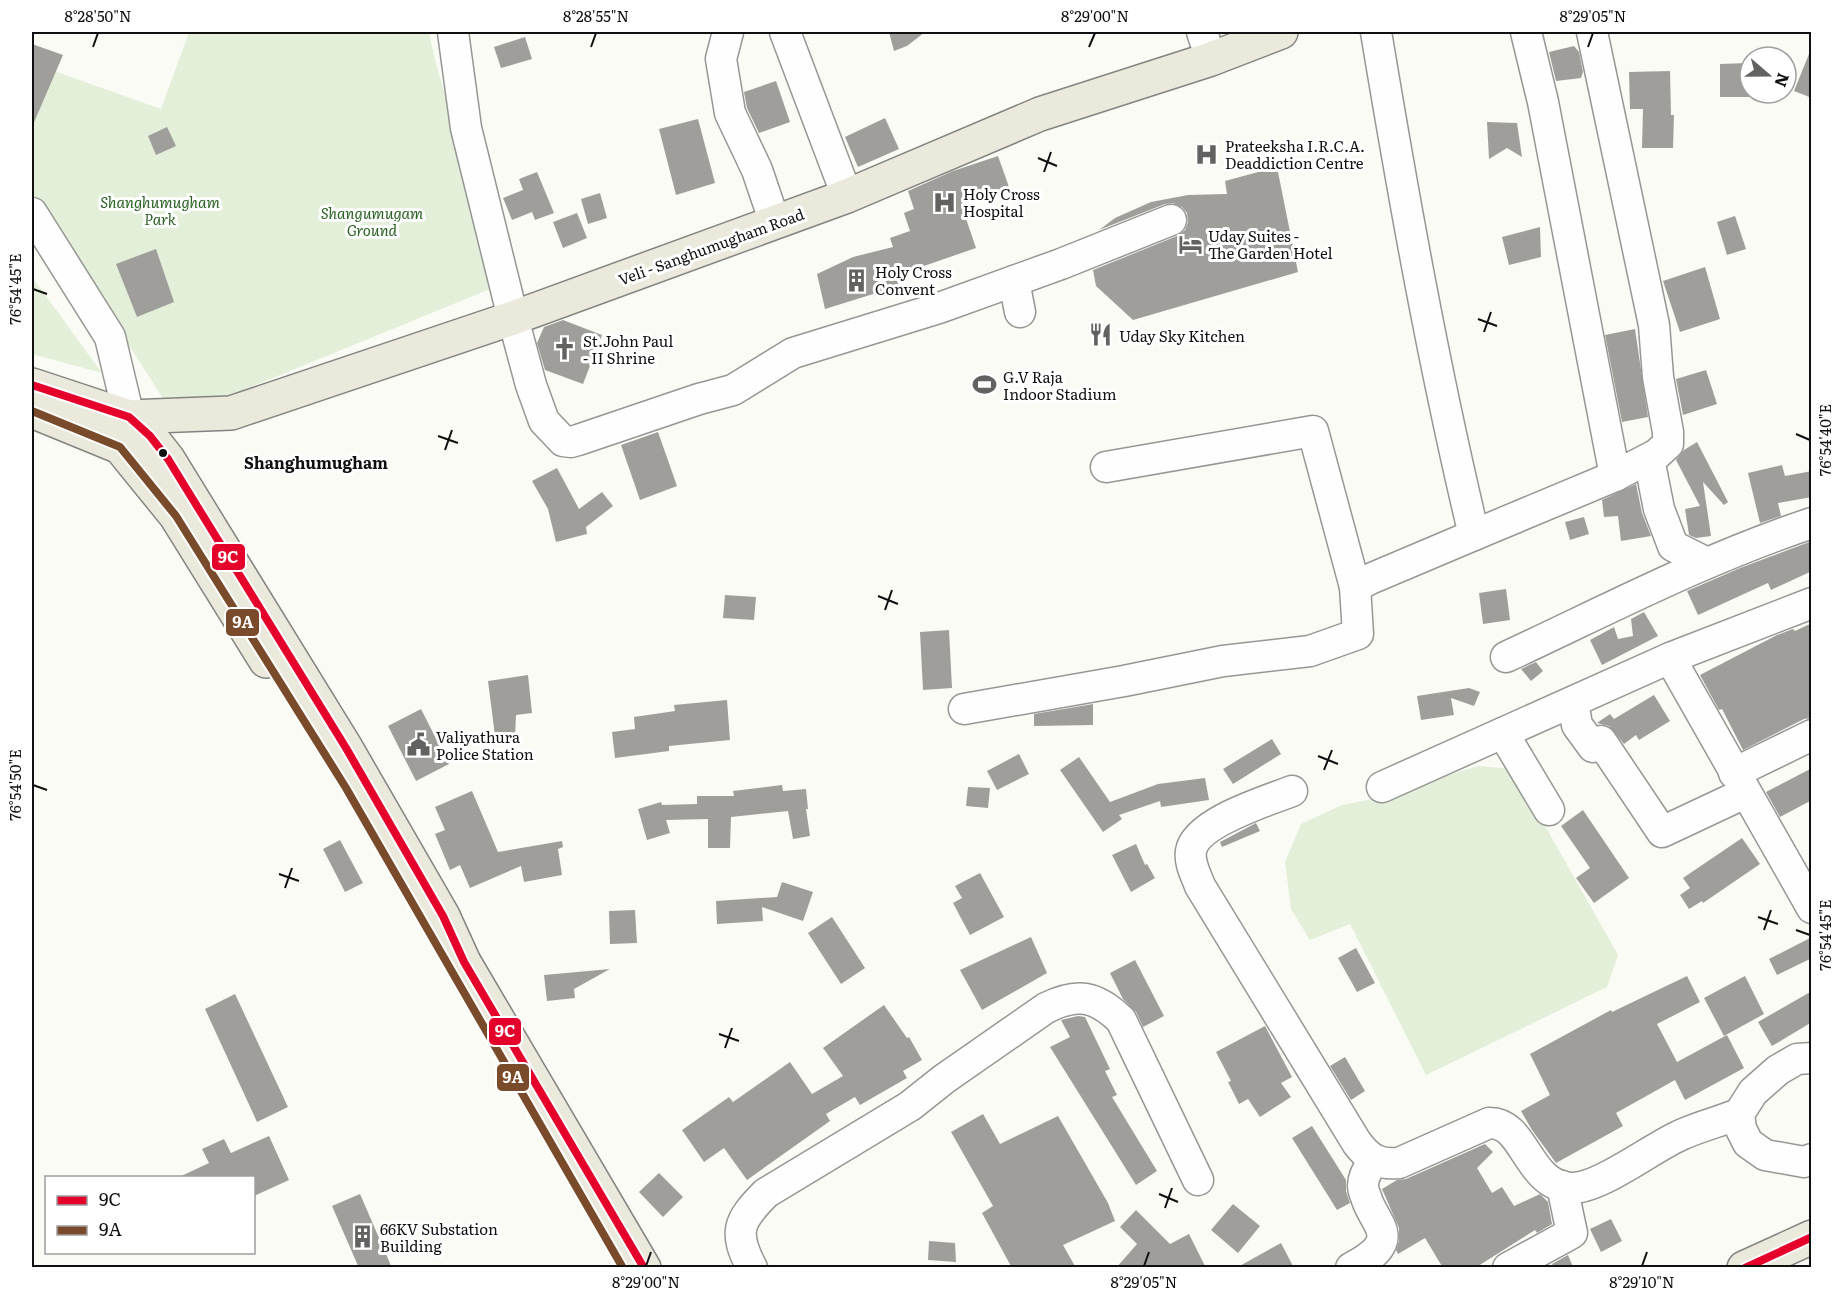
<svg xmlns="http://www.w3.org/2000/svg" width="1843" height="1299" viewBox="0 0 1843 1299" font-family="Literata,serif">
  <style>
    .green { fill: #e3efd8 }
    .building { fill: #9f9e9b }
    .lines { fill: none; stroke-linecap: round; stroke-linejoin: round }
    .minor-casing { stroke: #969694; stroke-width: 33 }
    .major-casing { stroke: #838381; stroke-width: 36 }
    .minor { stroke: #fefefe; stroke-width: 30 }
    .major { stroke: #ebe9dc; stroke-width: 33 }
    .bus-1-casing { stroke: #fff; stroke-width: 12 }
    .bus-2-casing { stroke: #fff; stroke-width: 12 }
    .bus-1 { stroke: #e4002b; stroke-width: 8 }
    .bus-2 { stroke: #7a4b2a; stroke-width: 8 }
    .ticks { fill: none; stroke: #101010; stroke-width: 2 }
    .bus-dot { fill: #101010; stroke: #fff; stroke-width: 2 }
    .labels { text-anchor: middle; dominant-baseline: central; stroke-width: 6; stroke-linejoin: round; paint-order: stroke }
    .poi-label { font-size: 15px; fill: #101010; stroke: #fff; text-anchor: start }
    .park-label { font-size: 15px; font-style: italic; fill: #2c6225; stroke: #fff }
    .street-label { font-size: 15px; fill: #101010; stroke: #fff }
    .neighbourhood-label { font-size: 16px; font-weight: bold; fill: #101010; stroke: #fff }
    .line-badge { stroke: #fff; stroke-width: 2 }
    .badge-label { font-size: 16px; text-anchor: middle; font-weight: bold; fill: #fff }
    .neatline { fill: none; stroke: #101010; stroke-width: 2 }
    .ticks-label { font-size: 15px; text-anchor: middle; fill: #101010 }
  </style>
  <rect width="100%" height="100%" fill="#fbfbf6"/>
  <!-- green -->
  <g class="green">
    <polygon points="189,32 429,32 435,60 500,285 192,411 164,400 32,194 32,63 161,109"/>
    <polygon points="32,277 102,373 32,354"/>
    <polygon points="1478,766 1513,769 1618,955 1607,987 1426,1075 1350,924 1310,940 1291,909 1285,862 1301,824 1342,805 1367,800"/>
  </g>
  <!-- building -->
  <g class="building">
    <polygon points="889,32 925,32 907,46 894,51"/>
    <polygon points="525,37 532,59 501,68 494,47"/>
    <polygon points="32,44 63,55 32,127"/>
    <polygon points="1574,46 1579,52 1583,72 1581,78 1556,81 1549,52"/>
    <polygon points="1811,49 1812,49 1812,98 1794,91"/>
    <polygon points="1748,63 1749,97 1720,97 1720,64"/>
    <polygon points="1670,71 1671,115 1674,115 1673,148 1642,148 1643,109 1630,109 1629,72"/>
    <polygon points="776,81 790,122 759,133 747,108 744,92"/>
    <polygon points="885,118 899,149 858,167 845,137"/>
    <polygon points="698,119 715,183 676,195 659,129"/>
    <polygon points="1487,122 1517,123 1522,157 1507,148 1489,159"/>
    <polygon points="167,127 176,146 156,155 148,136"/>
    <polygon points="998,156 1009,187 961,204 976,248 895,276 899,286 825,309 817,274 853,257 893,247 890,238 910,231 904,213 914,209 908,191 953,171"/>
    <polygon points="1277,167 1298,272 1133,320 1096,286 1093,270 1177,236 1185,230 1188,222 1187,213 1182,207 1173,203 1165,204 1099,230 1115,218 1151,202 1188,195 1227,194 1225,181"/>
    <polygon points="537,172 554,213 535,220 532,212 512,220 503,198 523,190 519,179"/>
    <polygon points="600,193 607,218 588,224 581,199"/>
    <polygon points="577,213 587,238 563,248 553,222"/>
    <polygon points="1735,216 1746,249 1727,255 1717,222"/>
    <polygon points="1540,227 1541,257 1509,265 1502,237"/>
    <polygon points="156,249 174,302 137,317 116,264"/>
    <polygon points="1705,267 1720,319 1680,332 1663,281"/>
    <polygon points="563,320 602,335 583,384 545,370 537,343 544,327"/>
    <polygon points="1635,329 1648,417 1622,422 1605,335"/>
    <polygon points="1706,370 1717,404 1683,415 1676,379"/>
    <polygon points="658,432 677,486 640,500 621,445"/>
    <polygon points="1697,442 1728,502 1724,505 1703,482 1711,536 1696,538 1689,535 1685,509 1700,506 1676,460 1684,450"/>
    <polygon points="1782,465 1785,476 1812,471 1812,497 1778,503 1781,516 1760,523 1748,473"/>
    <polygon points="557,468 579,509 602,492 613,506 586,527 587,534 556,542 548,509 532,481"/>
    <polygon points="1636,484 1642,513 1651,536 1621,541 1618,516 1604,517 1602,500"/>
    <polygon points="1584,517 1589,534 1570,540 1565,522"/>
    <polygon points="1812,541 1812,571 1771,590 1768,583 1698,615 1687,591 1740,568"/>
    <polygon points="1506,589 1510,620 1483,624 1479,593"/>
    <polygon points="725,595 756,597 754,620 723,618"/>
    <polygon points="1644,612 1658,636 1602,665 1590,640 1614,627 1618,639 1633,636 1631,619"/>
    <polygon points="1812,623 1812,718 1804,719 1743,750 1722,709 1719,710 1700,675 1777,635 1793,629 1795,631"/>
    <polygon points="949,630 952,688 923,690 920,632"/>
    <polygon points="1536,662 1543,671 1531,681 1521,669"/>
    <polygon points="528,675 532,713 516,715 515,737 495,736 488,681"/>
    <polygon points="1469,688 1480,692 1474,706 1451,698 1454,715 1421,720 1417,696"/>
    <polygon points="1654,695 1670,721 1639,740 1636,735 1624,744 1609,726 1597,723 1610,714 1614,719"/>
    <polygon points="727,700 730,740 669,746 669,751 615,758 612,732 635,729 634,717 675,711 674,705"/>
    <polygon points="1093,704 1093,725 1034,726 1034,714"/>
    <polygon points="421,709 449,764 416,781 388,726"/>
    <polygon points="1272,739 1281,754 1233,784 1223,769"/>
    <polygon points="1019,754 1029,774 997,790 987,771"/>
    <polygon points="1079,757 1110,802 1158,784 1205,778 1209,800 1161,807 1160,801 1119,815 1122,819 1103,832 1060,770"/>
    <polygon points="1812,768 1812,800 1780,817 1766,792"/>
    <polygon points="782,785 783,791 806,789 808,809 806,809 810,836 793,839 788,811 731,817 730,848 708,848 708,819 666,820 670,833 647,840 638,809 661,802 662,805 697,804 697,796 734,796 733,791"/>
    <polygon points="968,787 990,788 988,808 966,806"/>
    <polygon points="472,791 498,852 562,841 563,847 558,849 562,875 524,882 521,866 470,888 460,865 450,870 435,834 445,830 435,807"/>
    <polygon points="1583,810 1629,878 1594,903 1576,878 1590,868 1561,826"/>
    <polygon points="1256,823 1260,831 1222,847 1220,842"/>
    <polygon points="1742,838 1760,864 1703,903 1702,901 1689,909 1680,895 1690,888 1683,878"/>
    <polygon points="340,840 363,883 345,892 323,849"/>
    <polygon points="1136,844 1145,865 1147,864 1155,878 1131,892 1112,855"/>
    <polygon points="980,873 1004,917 970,935 953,903 962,898 955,886"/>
    <polygon points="782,882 813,892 803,921 762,907 763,921 717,924 716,901 777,897"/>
    <polygon points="635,910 637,943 610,944 609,911"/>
    <polygon points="832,917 865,968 841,984 808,933"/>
    <polygon points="1031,937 1047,973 982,1010 960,970"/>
    <polygon points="1812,937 1812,958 1777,975 1769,959"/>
    <polygon points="1356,948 1375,983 1357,992 1338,958"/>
    <polygon points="1135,960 1164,1016 1143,1027 1136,1012 1123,999 1110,973"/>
    <polygon points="610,969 574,989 575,998 547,1001 544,975"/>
    <polygon points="1687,976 1700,1002 1657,1024 1677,1062 1727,1035 1744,1068 1685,1100 1675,1080 1616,1113 1623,1126 1556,1163 1532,1130 1521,1111 1550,1095 1530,1054 1611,1010 1612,1012"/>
    <polygon points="1745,976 1764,1014 1724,1036 1704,998"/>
    <polygon points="1812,991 1812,1022 1772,1046 1758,1022"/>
    <polygon points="235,994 288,1107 257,1122 205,1009"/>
    <polygon points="884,1005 907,1038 909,1037 922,1060 903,1071 907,1078 860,1105 855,1097 826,1114 830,1121 747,1180 724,1148 704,1162 682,1130 729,1097 733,1102 790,1062 812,1094 843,1076 823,1048"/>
    <polygon points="1078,1016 1085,1017 1110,1069 1105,1071 1117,1095 1112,1097 1157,1171 1136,1185 1050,1047 1070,1037 1061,1020"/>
    <polygon points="1265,1026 1292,1077 1281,1083 1291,1097 1260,1117 1248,1099 1239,1104 1228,1082 1231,1081 1216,1052"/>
    <polygon points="1345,1057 1365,1091 1351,1100 1330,1066"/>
    <polygon points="983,1114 1000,1144 1058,1116 1108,1203 1115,1221 1063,1245 1076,1268 1012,1268 982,1213 993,1206 951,1132"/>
    <polygon points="1312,1126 1346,1180 1346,1191 1350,1203 1337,1210 1292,1138"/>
    <polygon points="269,1136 289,1180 254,1196 254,1178 177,1178 209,1163 202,1149 224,1139 231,1153"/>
    <polygon points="1485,1144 1493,1152 1477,1168 1492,1193 1502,1187 1514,1206 1540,1194 1548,1202 1552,1224 1537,1233 1535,1230 1475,1268 1443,1268 1425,1238 1398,1254 1396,1250 1399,1241 1399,1228 1382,1189 1397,1180 1406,1179"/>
    <polygon points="659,1173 683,1197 663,1217 639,1192"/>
    <polygon points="360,1194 392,1268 359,1268 332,1206"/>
    <polygon points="1233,1204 1260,1226 1238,1253 1211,1230"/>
    <polygon points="1136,1210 1170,1244 1189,1234 1206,1268 1116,1268 1137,1244 1120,1227"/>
    <polygon points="1611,1219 1622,1241 1601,1252 1590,1229"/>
    <polygon points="929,1241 955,1243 956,1262 928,1260"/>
    <polygon points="1281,1243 1294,1268 1236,1268"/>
    <polygon points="1568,1255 1573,1267 1554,1267 1552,1264"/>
  </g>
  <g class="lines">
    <defs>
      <g id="minor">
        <polyline points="453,32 466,128 513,318 531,385 544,421 563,441 571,442 578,440 699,399 733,390 793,353 939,308 1061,264 1171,220"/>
        <polyline points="728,32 721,59 730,113 757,170 775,223"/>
        <polyline points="785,32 847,196"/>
        <polyline points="1202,32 1211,59"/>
        <polyline points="1526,32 1543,102 1615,476"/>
        <polyline points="32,213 110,337 129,417"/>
        <polyline points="1014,281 1020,312"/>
        <polyline points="1649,459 1659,509 1673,546 1707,563"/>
        <polyline points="1106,467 1313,431 1355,587"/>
        <polyline points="1474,535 1615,476 1657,454 1668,444 1668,432 1658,377 1654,325 1592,32"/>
        <path d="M1506 657C1607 610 1706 558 1812 523"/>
        <polyline points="1670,658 1812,908"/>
        <polyline points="1573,702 1577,725 1593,747 1601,741 1662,832 1745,793"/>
        <path d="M964 709 1124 681 1223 661 1310 651 1358 634 1355 587 1370 579 1474 535C1434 368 1404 200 1376 32"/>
        <polyline points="1503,733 1549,810"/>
        <polyline points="1734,773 1812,735"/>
        <polyline points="1382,787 1670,658 1812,603"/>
        <path d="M1292 791C1267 801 1196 822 1191 851 1189 863 1196 875 1200 886L1357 1143C1369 1159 1379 1165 1399 1163L1489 1123C1526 1122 1526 1185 1571 1188 1600 1189 1654 1146 1683 1134 1701 1126 1721 1121 1739 1114"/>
        <polyline points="1812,1058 1797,1059 1778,1070 1753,1092 1739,1114 1741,1129 1748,1143 1765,1155 1804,1162 1812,1159"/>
        <path d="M752 1268C733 1232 738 1221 766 1193L910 1106 944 1079 1046 1008C1078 992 1096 996 1121 1020L1198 1180"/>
        <path d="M1351 1268C1367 1259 1390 1247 1380 1226 1376 1217 1370 1209 1367 1200 1366 1196 1363 1191 1363 1186 1363 1176 1368 1168 1374 1160"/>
        <polyline points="1508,1268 1572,1233 1562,1186"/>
      </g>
      <g id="major">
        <polyline points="32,385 129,417 150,436 168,459 346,748 443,916 464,962 644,1268"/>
        <polyline points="32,411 120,447 176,516 266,661"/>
        <polyline points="129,417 231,413 513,318 847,196 1040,114 1211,59 1281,32"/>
        <polyline points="1744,1268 1812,1237"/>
      </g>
    </defs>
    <!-- minor casing -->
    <use href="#minor" class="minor-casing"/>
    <!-- major casing -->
    <use href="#major" class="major-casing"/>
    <!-- minor -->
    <use href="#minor" class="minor"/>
    <!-- major -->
    <use href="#major" class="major"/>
    <defs>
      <g id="bus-1">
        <polyline points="32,385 129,417 150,436 168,459 346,748 443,916 464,962 644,1268"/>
        <polyline points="1745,1268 1812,1237"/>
      </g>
      <polyline id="bus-2" points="32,411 120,447 176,516 346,788 623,1268"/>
    </defs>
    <!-- bus-1 casing -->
    <use href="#bus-1" class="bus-1-casing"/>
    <!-- bus-2 casing -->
    <use href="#bus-2" class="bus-2-casing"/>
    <!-- bus-1 -->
    <use href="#bus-1" class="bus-1"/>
    <!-- bus-2 -->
    <use href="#bus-2" class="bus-2"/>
  </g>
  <!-- ticks -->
  <path class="ticks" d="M93 47 98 33M591 47 596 33M1089 47 1095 33M1588 47 1593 33M1038 158 1057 166M1044 172 1051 152M33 289 47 294M1478 319 1497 326M1484 332 1491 312M1796 434 1810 440M438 436 458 443M445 450 452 430M878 596 898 604M885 610 892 590M1318 756 1338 764M1324 770 1332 750M33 785 47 790M279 874 299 881M285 888 292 868M1758 917 1778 924M1764 930 1771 910M1796 930 1810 935M719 1034 739 1041M725 1048 732 1028M1159 1194 1178 1202M1165 1208 1172 1188M646 1266 651 1252M1144 1266 1149 1252M1642 1266 1647 1252"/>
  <!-- icons -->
  <defs>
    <symbol id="hospital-bare" viewBox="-9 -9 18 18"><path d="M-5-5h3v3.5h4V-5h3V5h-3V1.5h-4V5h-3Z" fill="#626260" stroke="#fff" stroke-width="2.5" paint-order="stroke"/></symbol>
    <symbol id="hotel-bare" viewBox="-9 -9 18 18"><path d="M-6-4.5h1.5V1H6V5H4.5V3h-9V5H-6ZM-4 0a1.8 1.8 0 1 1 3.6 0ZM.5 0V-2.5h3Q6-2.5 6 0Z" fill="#626260" stroke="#fff" stroke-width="2.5" paint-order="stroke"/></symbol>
    <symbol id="building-bare" viewBox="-9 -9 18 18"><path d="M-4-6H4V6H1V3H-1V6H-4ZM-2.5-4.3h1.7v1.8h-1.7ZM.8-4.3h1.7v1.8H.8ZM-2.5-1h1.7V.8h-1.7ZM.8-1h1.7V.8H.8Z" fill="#626260" stroke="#fff" stroke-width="2.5" paint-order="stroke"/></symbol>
    <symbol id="restaurant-bare" viewBox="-9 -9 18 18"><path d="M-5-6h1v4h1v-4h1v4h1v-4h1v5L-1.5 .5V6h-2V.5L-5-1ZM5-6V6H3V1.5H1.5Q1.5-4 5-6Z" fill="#626260" stroke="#fff" stroke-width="2.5" paint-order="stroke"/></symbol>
    <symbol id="church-bare" viewBox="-9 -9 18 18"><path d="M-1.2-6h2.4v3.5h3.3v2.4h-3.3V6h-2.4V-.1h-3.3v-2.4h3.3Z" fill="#626260" stroke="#fff" stroke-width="2.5" paint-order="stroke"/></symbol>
    <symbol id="stadium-bare" viewBox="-9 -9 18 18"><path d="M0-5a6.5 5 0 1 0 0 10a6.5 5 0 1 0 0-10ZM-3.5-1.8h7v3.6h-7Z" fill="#626260" stroke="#fff" stroke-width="2.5" paint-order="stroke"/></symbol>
    <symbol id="civic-bare" viewBox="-9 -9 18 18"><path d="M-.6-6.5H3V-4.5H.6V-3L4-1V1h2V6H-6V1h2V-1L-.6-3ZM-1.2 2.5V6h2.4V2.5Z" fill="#626260" stroke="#fff" stroke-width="2.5" paint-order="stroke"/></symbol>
  </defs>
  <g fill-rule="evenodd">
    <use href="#hospital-bare" x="1190" y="138" width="33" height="33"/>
    <use href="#hospital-bare" x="928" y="186" width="33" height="33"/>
    <use href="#hotel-bare" x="1174" y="228" width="33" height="33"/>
    <use href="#building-bare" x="840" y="264" width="33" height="33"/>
    <use href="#restaurant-bare" x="1084" y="318" width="33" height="33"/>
    <use href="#church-bare" x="548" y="332" width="33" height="33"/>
    <use href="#stadium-bare" x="968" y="368" width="33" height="33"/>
    <use href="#civic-bare" x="402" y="728" width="33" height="33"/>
    <use href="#building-bare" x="346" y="1220" width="33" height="33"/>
  </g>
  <!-- markers -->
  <circle class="bus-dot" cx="163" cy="453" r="5"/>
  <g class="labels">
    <!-- poi labels -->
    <g class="poi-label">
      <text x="1225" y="145">Prateeksha I.R.C.A.<tspan x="1225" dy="17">Deaddiction Centre</tspan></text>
      <text x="963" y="193">Holy Cross<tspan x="963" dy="17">Hospital</tspan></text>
      <text x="1208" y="235">Uday Suites -<tspan x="1208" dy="17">The Garden Hotel</tspan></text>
      <text x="875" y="271">Holy Cross<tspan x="875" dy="17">Convent</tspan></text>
      <text x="1119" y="335">Uday Sky Kitchen</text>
      <text x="583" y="340">St.John Paul<tspan x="583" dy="17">- II Shrine</tspan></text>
      <text x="1003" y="376">G.V Raja<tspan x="1003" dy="17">Indoor Stadium</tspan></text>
      <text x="436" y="736">Valiyathura<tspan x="436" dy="17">Police Station</tspan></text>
      <text x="380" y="1228">66KV Substation<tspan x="380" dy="17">Building</tspan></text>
    </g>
    <!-- park labels -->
    <g class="park-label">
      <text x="160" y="201">Shanghumugham<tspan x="160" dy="17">Park</tspan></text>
      <text x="372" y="212">Shangumugam<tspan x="372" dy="17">Ground</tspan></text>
    </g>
    <!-- street labels -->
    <g class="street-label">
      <text transform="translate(711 246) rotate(-20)">Veli - Sanghumugham Road</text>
    </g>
    <!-- neighbourhood labels -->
    <g class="neighbourhood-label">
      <text x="316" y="462">Shanghumugham</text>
    </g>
  </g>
  <g class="line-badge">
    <rect x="211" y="543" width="35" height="28" rx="6" fill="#e4002b"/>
    <rect x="225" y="608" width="35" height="29" rx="6" fill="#7a4b2a"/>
    <rect x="488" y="1017" width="34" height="29" rx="6" fill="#e4002b"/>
    <rect x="496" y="1063" width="34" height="29" rx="6" fill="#7a4b2a"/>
  </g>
  <g class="badge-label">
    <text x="228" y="563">9C</text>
    <text x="243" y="628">9A</text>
    <text x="505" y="1037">9C</text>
    <text x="513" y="1083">9A</text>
  </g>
  <!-- border -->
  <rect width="1843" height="1299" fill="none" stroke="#ffffff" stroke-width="66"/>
  <!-- legend -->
  <rect x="45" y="1176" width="210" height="78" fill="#ffffff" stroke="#9f9f9f" stroke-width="1.5"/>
  <rect x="57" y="1196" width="30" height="9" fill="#e4002b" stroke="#9f9f9f" stroke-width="1.5"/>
  <text x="99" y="1206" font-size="18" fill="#101010">9C</text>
  <rect x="57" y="1226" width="30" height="9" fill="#7a4b2a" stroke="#9f9f9f" stroke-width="1.5"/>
  <text x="99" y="1236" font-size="18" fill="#101010">9A</text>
  <!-- north arrow -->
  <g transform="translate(1768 75) rotate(110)"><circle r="28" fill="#ffffff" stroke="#9f9f9f" stroke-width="1.5"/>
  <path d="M0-4.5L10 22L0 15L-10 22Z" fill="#626260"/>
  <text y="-9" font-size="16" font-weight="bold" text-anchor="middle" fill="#101010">N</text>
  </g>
  <rect x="33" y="33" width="1777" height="1233" class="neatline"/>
  <g class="ticks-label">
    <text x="98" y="22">8°28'50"N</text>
    <text x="596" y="22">8°28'55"N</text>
    <text x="1095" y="22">8°29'00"N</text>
    <text x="1593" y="22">8°29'05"N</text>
    <text transform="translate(16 289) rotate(-90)" y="5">76°54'45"E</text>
    <text transform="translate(1826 440) rotate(-90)" y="5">76°54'40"E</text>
    <text transform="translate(16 785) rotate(-90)" y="5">76°54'50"E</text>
    <text transform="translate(1826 935) rotate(-90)" y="5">76°54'45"E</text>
    <text x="646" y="1288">8°29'00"N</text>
    <text x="1144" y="1288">8°29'05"N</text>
    <text x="1642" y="1288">8°29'10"N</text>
  </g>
</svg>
